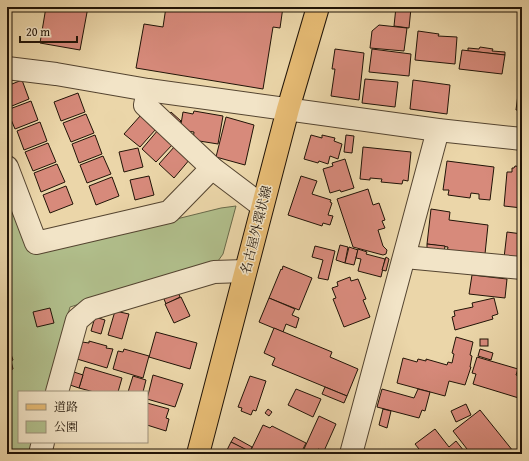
<svg xmlns="http://www.w3.org/2000/svg" width="529" height="461" viewBox="0 0 529 461" font-family="'Gentium Book Plus','Noto Serif JP',serif">
  <style>
    .green { fill: #b1bf8c; stroke: #696a4a }
    .building { fill: #d78a7b; stroke: #211407 }
    .lines { fill: none; stroke-linecap: round; stroke-linejoin: round }
    .minor-casing { stroke: #544430; stroke-width: 24 }
    .major-casing { stroke: #211407; stroke-width: 24 }
    .minor { stroke: #f2e4c7; stroke-width: 22 }
    .major { stroke: #e6bb74; stroke-width: 22 }
    .labels { text-anchor: middle; dominant-baseline: central; stroke-width: 3; stroke-linejoin: round; paint-order: stroke }
    .street-label { font-size: 13px; fill: #211407; stroke: #f2e4c7 }
  </style>
  <rect width="100%" height="100%" fill="#ebd6a9"/>
  <filter id="stains"><feTurbulence type="fractalNoise" baseFrequency=".005" numOctaves="4"/><feColorMatrix values="0 0 0 0 .2 0 0 0 0 .09 0 0 0 0 .02 0 0 0 .5 -.17"/></filter>
  <radialGradient id="worn" r=".72"><stop offset=".6" stop-color="#630" stop-opacity="0"/><stop offset="1" stop-color="#630" stop-opacity=".3"/></radialGradient>
  <!-- green -->
  <polygon class="green" points="7,183 35,254 221,208 236,206 223,254 218,261 70,307 46,392 19,392 19,442 33,442 30,454 7,454"/>
  <!-- building -->
  <g class="building">
    <polygon points="46,7 88,7 80,50 40,43"/>
    <polygon points="166,7 283,7 280,28 273,27 263,89 136,68 144,24 163,27"/>
    <polygon points="396,7 411,8 409,28 394,26"/>
    <polygon points="379,25 407,28 404,51 370,48 372,31"/>
    <polygon points="418,31 439,34 438,36 457,37 455,64 415,60"/>
    <polygon points="522,41 522,110 516,110 522,63 519,62"/>
    <polygon points="480,47 493,49 492,51 505,52 505,55 468,51 468,48 479,49"/>
    <polygon points="335,49 364,53 359,100 331,96 335,69 332,69"/>
    <polygon points="372,49 411,54 409,76 369,72"/>
    <polygon points="462,50 505,55 502,74 459,69"/>
    <polygon points="365,79 398,82 395,107 362,103"/>
    <polygon points="22,80 29,99 7,108 7,86"/>
    <polygon points="413,80 450,85 447,114 410,109"/>
    <polygon points="78,93 85,112 61,121 54,102"/>
    <polygon points="31,101 38,120 15,129 7,110"/>
    <polygon points="194,111 223,116 218,144 193,140 194,132 180,130 183,112 193,114"/>
    <polygon points="171,112 181,121 177,125 167,117"/>
    <polygon points="86,114 94,133 71,142 63,123"/>
    <polygon points="141,115 156,129 140,147 124,134"/>
    <polygon points="226,117 254,125 245,165 216,157"/>
    <polygon points="40,122 47,141 24,150 17,131"/>
    <polygon points="158,130 173,144 156,162 142,149"/>
    <polygon points="95,135 102,154 79,163 72,144"/>
    <polygon points="311,135 322,138 322,135 335,138 334,141 342,144 338,159 330,156 328,164 319,161 318,163 304,159"/>
    <polygon points="346,135 354,136 352,153 344,152"/>
    <polygon points="48,143 56,162 33,171 25,152"/>
    <polygon points="175,146 190,159 174,178 159,164"/>
    <polygon points="363,147 411,152 408,181 403,180 402,184 381,182 382,179 370,178 370,180 360,179"/>
    <polygon points="138,148 143,167 124,172 119,152"/>
    <polygon points="103,156 111,174 87,183 80,165"/>
    <polygon points="345,159 354,188 341,192 340,190 330,193 323,169 333,166 332,163"/>
    <polygon points="447,161 494,167 490,200 479,199 479,194 471,193 470,198 448,195 449,190 443,190"/>
    <polygon points="57,164 65,182 41,192 34,173"/>
    <polygon points="515,166 522,167 522,208 504,206 507,172 512,172 512,168 514,168"/>
    <polygon points="149,176 154,195 135,200 130,180"/>
    <polygon points="301,176 317,181 312,194 331,200 330,202 332,203 328,215 333,216 330,225 323,223 322,226 288,215"/>
    <polygon points="112,177 119,196 96,205 89,186"/>
    <polygon points="66,186 73,204 50,213 43,195"/>
    <polygon points="368,189 373,205 379,203 385,220 382,221 385,228 378,230 383,246 387,250 386,254 383,255 353,247 337,199"/>
    <polygon points="431,209 450,212 449,220 488,225 485,254 471,252 470,255 447,252 448,247 427,244"/>
    <polygon points="507,232 522,234 522,260 504,258"/>
    <polygon points="427,244 445,246 444,252 427,249"/>
    <polygon points="340,245 348,247 345,263 336,260"/>
    <polygon points="315,246 335,251 328,280 318,278 323,260 312,257"/>
    <polygon points="349,247 358,250 354,265 345,263"/>
    <polygon points="358,249 367,252 366,254 385,259 381,277 358,271 361,259 356,258"/>
    <polygon points="386,257 389,259 386,271 382,270"/>
    <polygon points="283,266 312,278 299,310 269,298 281,269 282,270"/>
    <polygon points="472,275 507,279 505,298 469,294"/>
    <polygon points="350,277 351,281 358,279 366,299 363,300 370,317 344,327 333,299 336,298 332,288 338,286 337,282"/>
    <polygon points="178,292 180,297 166,304 164,299"/>
    <polygon points="181,297 190,316 174,323 165,304"/>
    <polygon points="269,298 295,309 292,315 299,318 296,328 286,324 283,332 259,322"/>
    <polygon points="494,298 498,314 492,316 493,319 455,330 452,317 455,316 454,311 473,307 472,303"/>
    <polygon points="50,308 54,323 37,327 33,312"/>
    <polygon points="115,311 129,314 122,339 108,335"/>
    <polygon points="95,317 105,320 101,334 91,331"/>
    <polygon points="274,328 332,352 330,357 358,369 347,396 272,365 275,358 264,353"/>
    <polygon points="156,332 197,343 190,369 149,357"/>
    <polygon points="456,337 473,342 470,355 472,356 470,367 471,367 465,385 449,381 445,396 397,383 403,358 417,362 418,359 426,361 426,359 447,365 448,362 452,363 454,354 452,353"/>
    <rect x="480" y="339" width="8" height="7"/>
    <polygon points="89,341 107,346 106,348 113,349 107,368 77,359 82,342 89,343"/>
    <polygon points="7,343 13,360 11,361 13,369 7,371"/>
    <polygon points="124,349 149,356 143,378 113,369 118,351 123,352"/>
    <polygon points="480,349 493,353 491,360 478,356"/>
    <polygon points="477,357 518,369 516,375 522,377 522,399 473,384 476,374 472,373"/>
    <polygon points="85,367 122,378 118,392 94,392 79,388"/>
    <polygon points="71,371 83,375 79,388 67,384"/>
    <polygon points="153,375 183,384 175,407 147,399"/>
    <polygon points="133,376 146,380 143,392 128,392"/>
    <polygon points="250,376 266,381 256,411 253,410 251,415 241,411 242,408 238,407"/>
    <polygon points="325,387 347,396 344,403 322,394"/>
    <polygon points="296,389 321,399 313,417 288,405"/>
    <polygon points="382,389 414,398 418,389 430,392 425,411 422,410 419,418 377,407"/>
    <polygon points="147,403 169,409 166,418 169,419 166,431 147,425"/>
    <polygon points="466,404 471,415 456,422 451,411"/>
    <polygon points="268,409 272,412 269,416 265,413"/>
    <polygon points="383,409 391,411 387,428 379,425"/>
    <polygon points="480,410 513,451 509,454 423,454 415,444 435,429 449,447 456,441 464,451 467,449 453,431"/>
    <polygon points="319,416 336,424 324,451 318,449 316,454 304,449"/>
    <polygon points="263,425 270,428 272,426 306,443 302,451 307,454 250,454 251,452 250,452"/>
    <polygon points="234,437 252,447 250,452 231,442"/>
    <polygon points="231,442 251,452 250,454 225,454"/>
  </g>
  <g class="lines">
    <defs>
      <g id="minor">
        <polyline points="7,68 56,74 148,90 438,130 522,139"/>
        <polyline points="148,90 145,105 212,168 262,206"/>
        <polyline points="7,167 36,243 169,212 212,168"/>
        <polyline points="405,257 522,268"/>
        <polyline points="57,392 77,320 90,309 214,272 245,271"/>
        <polyline points="40,454 43,442"/>
        <polyline points="351,454 438,130"/>
      </g>
      <polyline id="major" points="198,454 288,109 318,7"/>
    </defs>
    <!-- minor casing -->
    <use href="#minor" class="minor-casing"/>
    <!-- major casing -->
    <use href="#major" class="major-casing"/>
    <!-- minor -->
    <use href="#minor" class="minor"/>
    <!-- major -->
    <use href="#major" class="major"/>
  </g>
  <g class="labels">
    <!-- street labels -->
    <g class="street-label">
      <text transform="translate(256 230) rotate(-76)">名古屋外環状線</text>
    </g>
  </g>
  <!-- margin -->
  <rect width="529" height="461" fill="none" stroke="#ebd6a9" stroke-width="24"/>
  <rect x="8" y="8" width="513" height="445" fill="none" stroke="#211407" stroke-width="2"/>
  <rect x="12" y="12" width="505" height="437" fill="none" stroke="#211407"/>
  <!-- legend -->
  <rect x="18" y="391" width="130" height="52" fill="#f2e4c7" stroke="#9e917a"/>
  <rect x="26" y="404" width="20" height="6" fill="#e6bb74" stroke="#9e917a"/>
  <text x="54" y="411" font-size="12" fill="#211407">道路</text>
  <rect x="26" y="421" width="20" height="12" fill="#b1bf8c" stroke="#9e917a"/>
  <text x="54" y="431" font-size="12" fill="#211407">公園</text>
  <!-- scale -->
  <path d="M20 36v6h57v-6" fill="none" stroke="#211407" stroke-width="2"/>
  <text x="26" y="36" font-size="12" fill="#211407" stroke="#f2e4c7" stroke-width="3" paint-order="stroke">20 m</text>
  <rect width="100%" height="100%" filter="url(#stains)"/>
  <rect width="100%" height="100%" fill="url(#worn)"/>
</svg>
